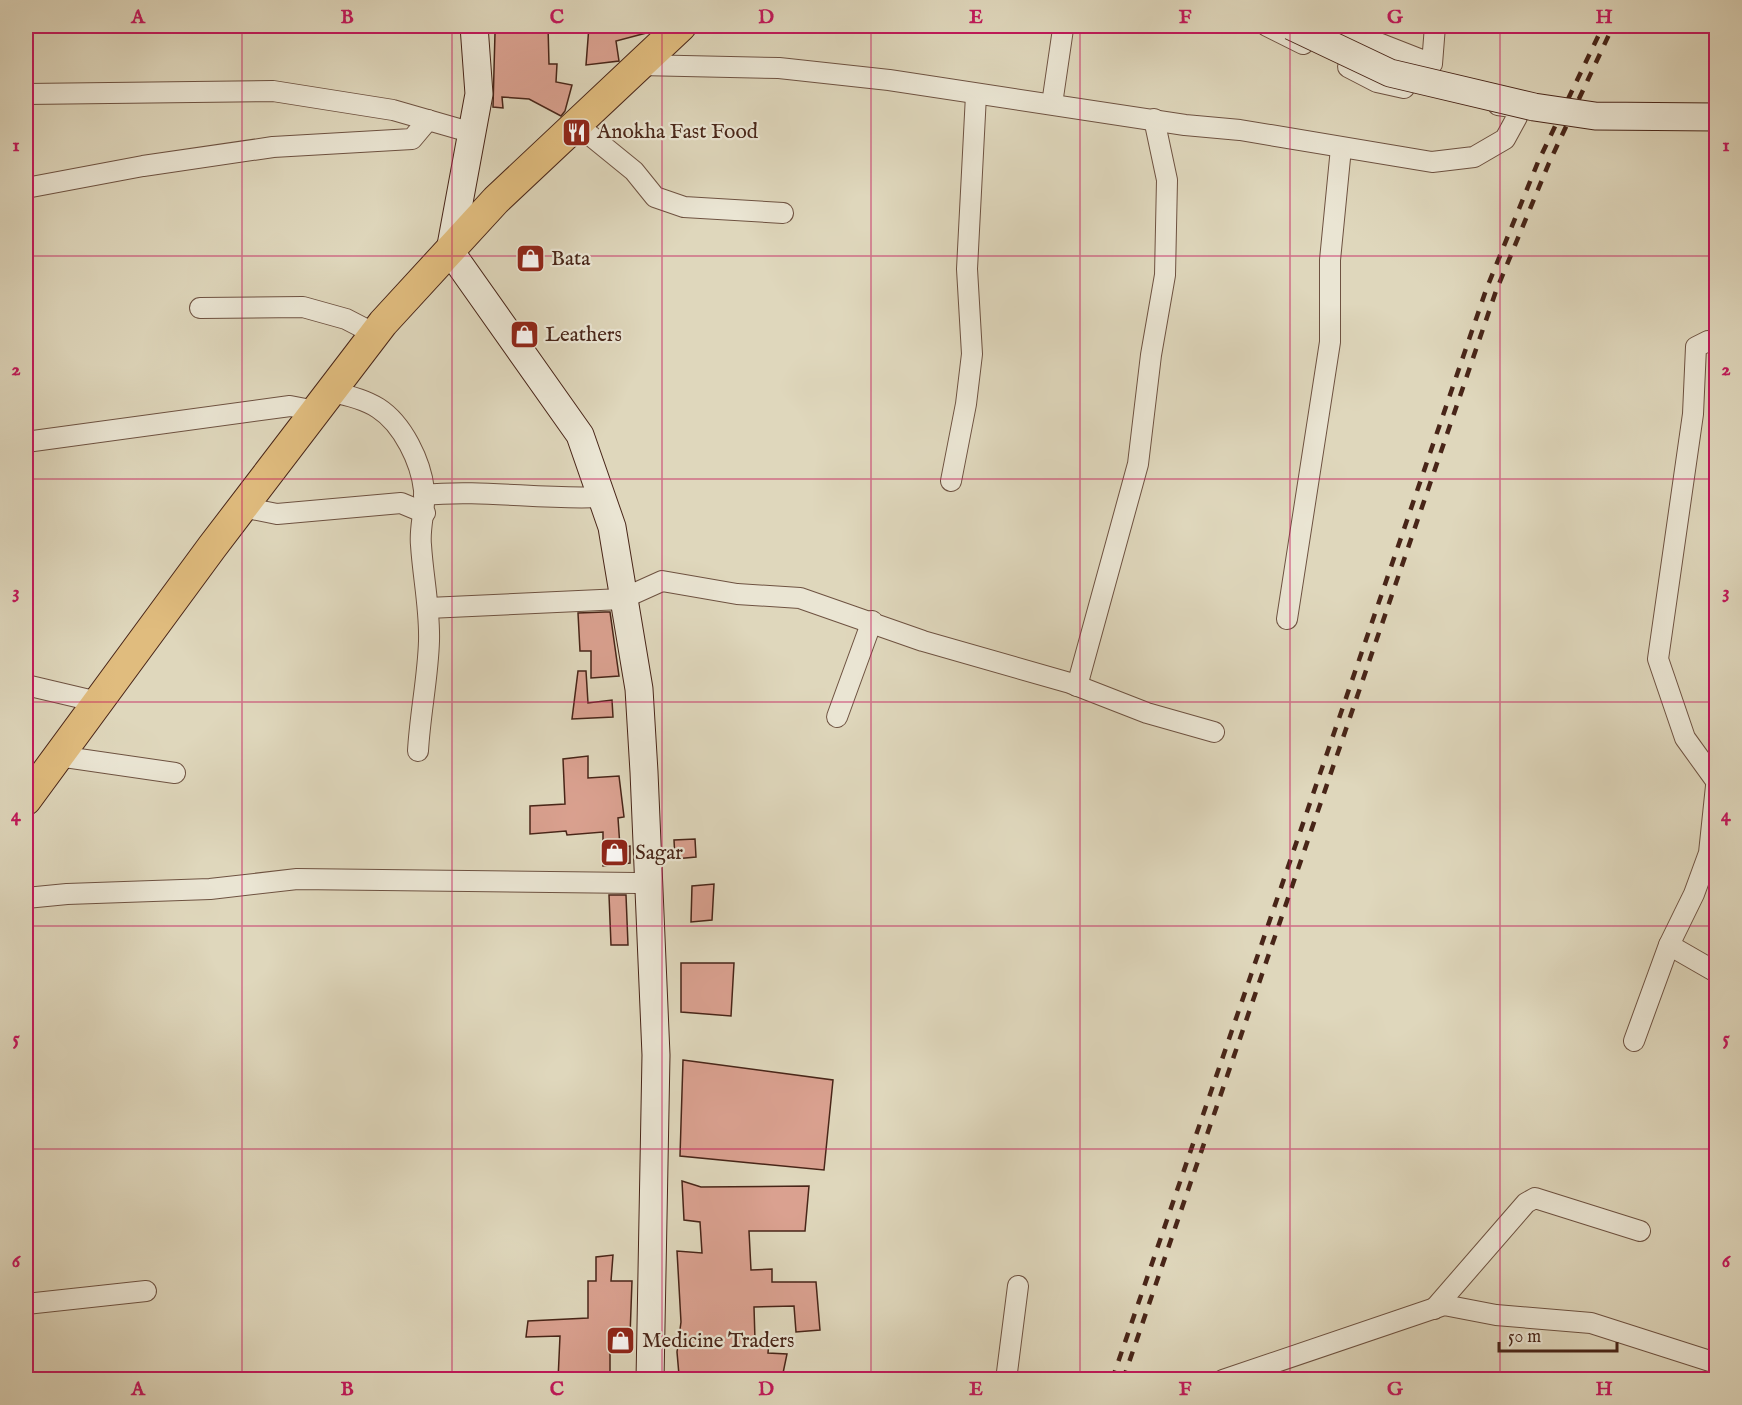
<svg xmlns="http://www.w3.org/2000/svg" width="1742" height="1405" viewBox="0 0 1742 1405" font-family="'IM FELL English',serif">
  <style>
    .building { fill: #daa190; stroke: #482518; stroke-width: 1.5 }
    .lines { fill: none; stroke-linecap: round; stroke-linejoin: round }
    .minor-casing { stroke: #6e5241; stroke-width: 22 }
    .secondary-casing { stroke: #482518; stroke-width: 29 }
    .primary-casing { stroke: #482518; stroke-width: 32 }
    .minor { stroke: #eae5d3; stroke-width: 20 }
    .secondary { stroke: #eae5d3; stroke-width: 27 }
    .primary { stroke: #e0bc7e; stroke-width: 30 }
    .rail { stroke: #482518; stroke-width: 4.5; stroke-dasharray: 10 10; stroke-linecap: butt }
    .secondary-bridge-casing { stroke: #482518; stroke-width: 29; stroke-linecap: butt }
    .secondary-bridge { stroke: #eae5d3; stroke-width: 27 }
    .grid { fill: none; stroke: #c2185b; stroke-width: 1.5; stroke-opacity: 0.55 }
    .labels { text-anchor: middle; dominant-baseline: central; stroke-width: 4.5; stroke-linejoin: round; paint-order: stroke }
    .poi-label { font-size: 21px; fill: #482518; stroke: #eae5d3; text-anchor: start }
    .neatline { fill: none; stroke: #c2185b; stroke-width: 2 }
    .grid-label { font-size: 20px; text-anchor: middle; font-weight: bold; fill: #c2185b }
  </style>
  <rect width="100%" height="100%" fill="#dfd7bc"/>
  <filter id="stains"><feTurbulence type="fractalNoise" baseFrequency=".00333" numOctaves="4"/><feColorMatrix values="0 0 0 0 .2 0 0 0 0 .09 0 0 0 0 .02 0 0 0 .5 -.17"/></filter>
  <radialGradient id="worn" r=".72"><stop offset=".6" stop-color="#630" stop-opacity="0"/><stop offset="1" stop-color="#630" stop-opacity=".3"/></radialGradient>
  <!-- building -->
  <g class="building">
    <polygon points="548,26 549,64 557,64 556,82 572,85 565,111 561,116 529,99 502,97 503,108 493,107 495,33"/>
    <polygon points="589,26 656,26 650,32 616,41 619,61 586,65"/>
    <polygon points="605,612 610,612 619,676 591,678 591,651 580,651 578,613"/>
    <polygon points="578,671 586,671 588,703 612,700 613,717 572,719"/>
    <polygon points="588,756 588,778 619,776 624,817 618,818 620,847 630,846 630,863 603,866 603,832 567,835 566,831 530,834 530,806 565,804 563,759"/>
    <polygon points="695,839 696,857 675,859 674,840"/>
    <polygon points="714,884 712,920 691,922 692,886"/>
    <polygon points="609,895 626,895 628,945 611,945"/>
    <polygon points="681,963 734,963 731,1016 681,1012"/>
    <polygon points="683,1060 833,1080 824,1170 680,1156"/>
    <polygon points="682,1181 701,1187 809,1186 805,1231 749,1231 751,1270 772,1269 772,1282 816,1282 820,1330 796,1332 794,1306 754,1307 755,1340 769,1340 768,1353 787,1354 782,1378 679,1375 677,1352 681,1322 677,1251 702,1253 700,1222 684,1220"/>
    <polygon points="613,1255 611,1281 632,1281 630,1336 610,1336 610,1380 558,1380 560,1336 526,1337 528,1321 588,1318 588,1281 596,1281 596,1257"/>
  </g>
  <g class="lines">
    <defs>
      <g id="minor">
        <polyline points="1267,26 1303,44"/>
        <polyline points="1335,26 1432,64 1435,26"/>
        <polyline points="639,65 779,68 889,80 1185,125 1240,130 1432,162 1474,157 1505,139 1517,117 1517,111 1512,107 1498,105"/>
        <polyline points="1348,67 1377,82 1404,88"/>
        <polyline points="26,94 273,91 393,110 473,133"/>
        <polyline points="1052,104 1063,29"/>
        <polyline points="575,123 634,171 655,197 684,207 783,213"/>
        <polyline points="26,188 143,166 273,147 412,139 428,120"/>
        <polyline points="200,308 303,307 346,319 375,334"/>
        <polyline points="1716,342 1708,341 1696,347 1693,414 1658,659 1685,738 1716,781"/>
        <path d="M331 392C347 395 364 399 378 408 403 424 421 462 424 490 426 509 419 527 421 545 423 577 430 609 429 641 428 677 420 714 418 751"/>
        <polyline points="26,442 290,406 316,411"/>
        <polyline points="951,481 966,404 972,354 967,269 976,95"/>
        <path d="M424 495C482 489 541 500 601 497"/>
        <polyline points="242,507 277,514 401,503 425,513"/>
        <polyline points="428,608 622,599 662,581 737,594 800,598 923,641 1070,683 1147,713 1214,732"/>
        <polyline points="1287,619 1330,342 1330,260 1341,148"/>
        <polyline points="26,685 98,702"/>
        <polyline points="1077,686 1138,464 1151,355 1165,275 1167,180 1154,119"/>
        <polyline points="837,717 872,621"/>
        <polyline points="58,756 175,773"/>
        <polyline points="26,898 67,894 210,889 297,879 636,883"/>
        <polyline points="1669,945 1716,972"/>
        <polyline points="1634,1041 1669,945 1694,894 1709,853 1716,786"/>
        <polyline points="26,1304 146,1291"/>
        <polyline points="1434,1309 1526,1203 1535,1198 1640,1231"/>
        <polyline points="1006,1380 1018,1286"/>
        <polyline points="1223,1380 1444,1305 1496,1315 1591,1323 1716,1363"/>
      </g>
      <polyline id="secondary" points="474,26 479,94 450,251 580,435 612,527 639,689 644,772 656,1055 650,1380"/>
      <polyline id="primary" points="26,800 212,547 383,323 496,200 681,26"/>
    </defs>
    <!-- minor casing -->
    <use href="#minor" class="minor-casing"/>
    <!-- secondary casing -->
    <use href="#secondary" class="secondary-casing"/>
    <!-- primary casing -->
    <use href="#primary" class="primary-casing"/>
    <!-- minor -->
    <use href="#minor" class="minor"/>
    <!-- secondary -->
    <use href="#secondary" class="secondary"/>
    <!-- primary -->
    <use href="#primary" class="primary"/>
    <!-- rail -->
    <g class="rail">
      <polyline points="1112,1380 1486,290 1538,162 1603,26"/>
      <polyline points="1123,1380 1496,291 1549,163 1613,26"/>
    </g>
    <defs>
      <polyline id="secondary-bridge" points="1291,26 1390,73 1534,107 1595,116 1716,117"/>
    </defs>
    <!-- secondary-bridge casing -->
    <use href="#secondary-bridge" class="secondary-bridge-casing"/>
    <!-- secondary-bridge -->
    <use href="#secondary-bridge" class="secondary-bridge"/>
  </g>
  <!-- grid -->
  <path class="grid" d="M242 26V1380M452 26V1380M662 26V1380M871 26V1380M1080 26V1380M1290 26V1380M1500 26V1380M26 256H1716M26 479H1716M26 702H1716M26 926H1716M26 1149H1716"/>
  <!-- icons -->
  <defs>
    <symbol id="restaurant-square" viewBox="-11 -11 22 22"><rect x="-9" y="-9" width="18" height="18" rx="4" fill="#8f2418" stroke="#eae5d3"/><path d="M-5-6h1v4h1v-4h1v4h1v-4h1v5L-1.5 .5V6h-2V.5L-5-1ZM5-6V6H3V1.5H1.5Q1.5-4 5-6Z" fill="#fff"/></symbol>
    <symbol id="shop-square" viewBox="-11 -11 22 22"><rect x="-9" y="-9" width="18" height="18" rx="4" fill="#8f2418" stroke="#eae5d3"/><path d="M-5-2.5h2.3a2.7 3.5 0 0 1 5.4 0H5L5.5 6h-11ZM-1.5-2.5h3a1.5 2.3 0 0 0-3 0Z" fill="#fff"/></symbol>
  </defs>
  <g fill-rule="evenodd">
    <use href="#restaurant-square" x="560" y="116" width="33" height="33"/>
    <use href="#shop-square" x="514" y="242" width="33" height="33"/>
    <use href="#shop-square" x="508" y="318" width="33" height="33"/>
    <use href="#shop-square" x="598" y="836" width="33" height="33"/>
    <use href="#shop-square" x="604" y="1324" width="33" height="33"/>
  </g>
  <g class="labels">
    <!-- poi labels -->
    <g class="poi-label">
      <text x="597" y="132">Anokha Fast Food</text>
      <text x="551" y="259">Bata</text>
      <text x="545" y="335">Leathers</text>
      <text x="635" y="853">Sagar</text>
      <text x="642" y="1341">Medicine Traders</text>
    </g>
  </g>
  <!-- margin -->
  <rect width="1742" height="1405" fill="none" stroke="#dfd7bc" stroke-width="66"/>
  <!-- scale -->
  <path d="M1499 1342v9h118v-9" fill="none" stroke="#482518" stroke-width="3"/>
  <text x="1508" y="1342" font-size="18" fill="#482518" stroke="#eae5d3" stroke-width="4.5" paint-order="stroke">50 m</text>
  <rect x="33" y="33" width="1676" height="1339" class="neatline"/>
  <g class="grid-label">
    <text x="138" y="23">A</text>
    <text x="347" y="23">B</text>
    <text x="557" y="23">C</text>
    <text x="766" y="23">D</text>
    <text x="976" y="23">E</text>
    <text x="1185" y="23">F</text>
    <text x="1395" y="23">G</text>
    <text x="1604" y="23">H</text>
    <text x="16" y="151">1</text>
    <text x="1726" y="151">1</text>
    <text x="16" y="375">2</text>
    <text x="1726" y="375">2</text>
    <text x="16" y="598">3</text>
    <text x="1726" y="598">3</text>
    <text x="16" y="821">4</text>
    <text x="1726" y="821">4</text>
    <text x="16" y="1044">5</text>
    <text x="1726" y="1044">5</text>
    <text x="16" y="1267">6</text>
    <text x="1726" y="1267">6</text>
    <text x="138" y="1395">A</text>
    <text x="347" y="1395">B</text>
    <text x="557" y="1395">C</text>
    <text x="766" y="1395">D</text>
    <text x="976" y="1395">E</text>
    <text x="1185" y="1395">F</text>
    <text x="1395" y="1395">G</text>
    <text x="1604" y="1395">H</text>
  </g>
  <rect width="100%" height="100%" filter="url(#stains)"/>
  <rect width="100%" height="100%" fill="url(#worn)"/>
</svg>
